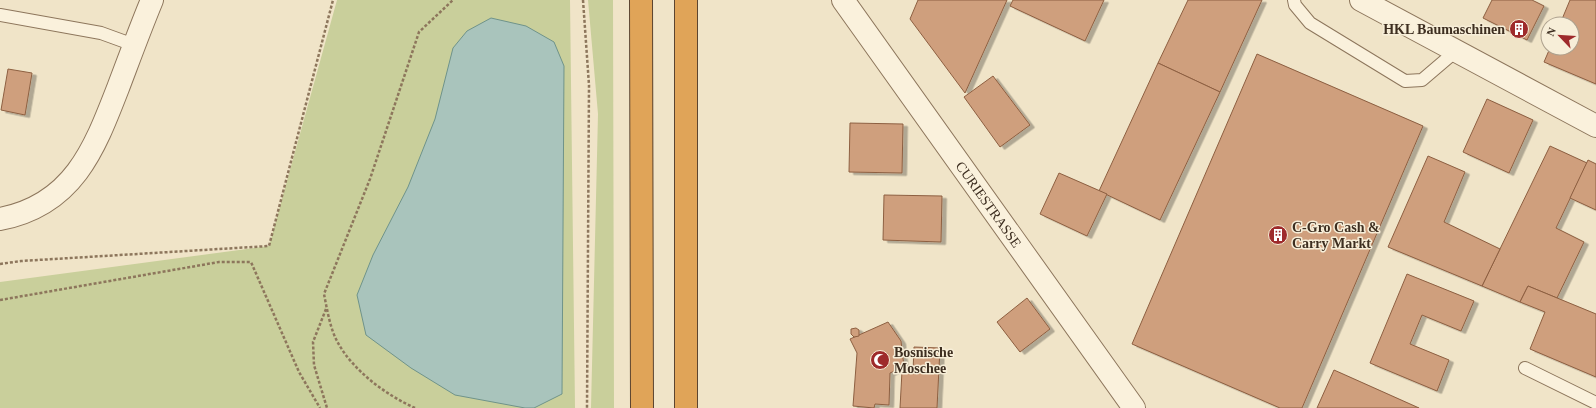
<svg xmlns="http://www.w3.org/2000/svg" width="1596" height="408" viewBox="0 0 1596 408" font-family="'Times New Roman',serif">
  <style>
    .green { fill: #c9cf9b }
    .water { fill: #a9c4bc; stroke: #6f938a }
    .building { fill: #cf9f7d; stroke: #8d5f41; filter: url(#shadow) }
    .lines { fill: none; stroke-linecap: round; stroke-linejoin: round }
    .lane-casing { stroke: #8d765c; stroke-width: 14 }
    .street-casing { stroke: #8d765c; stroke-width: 24 }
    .highway-casing { stroke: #5b4430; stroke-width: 24 }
    .path { stroke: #8d765c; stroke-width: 2.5; stroke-dasharray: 3 2; stroke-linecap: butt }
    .lane { stroke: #faf1dc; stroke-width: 12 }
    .street { stroke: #faf1dc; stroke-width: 22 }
    .highway { stroke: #e0a458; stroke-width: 22 }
    .labels { text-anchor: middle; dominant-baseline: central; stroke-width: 3; stroke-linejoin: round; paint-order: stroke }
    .poi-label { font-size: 14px; font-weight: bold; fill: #3d2e20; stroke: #f7eed8; text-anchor: start }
    .street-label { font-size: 14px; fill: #3d2e20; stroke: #f7eed8 }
  </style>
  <defs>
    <filter id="shadow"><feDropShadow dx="4.5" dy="2.5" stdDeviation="0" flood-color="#0004"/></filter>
  </defs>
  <rect width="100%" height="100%" fill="#f0e4c8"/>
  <!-- green -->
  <g class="green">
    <polygon points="337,0 570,0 575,408 0,408 0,282 269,246"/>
    <polygon points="588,0 613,0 614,408 591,408 598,114"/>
  </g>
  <!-- water -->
  <polygon class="water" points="491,18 526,26 554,42 564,66 562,394 534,408 525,408 455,395 411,368 366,335 357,295 373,255 408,187 435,119 453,48 467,31"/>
  <!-- building -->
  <g class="building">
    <polygon points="918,0 1007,0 965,93 910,19"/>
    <polygon points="1013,0 1104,0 1085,41 1010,6"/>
    <polygon points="1188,0 1262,0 1220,92 1158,63"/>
    <polygon points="1492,0 1532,0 1544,6 1527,40 1483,18"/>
    <polygon points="1570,0 1596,0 1596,84 1544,62 1550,48 1572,48 1572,24 1560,24"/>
    <polygon points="1257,54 1423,126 1302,408 1280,408 1132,344"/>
    <polygon points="1158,63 1220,92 1160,220 1099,191"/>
    <polygon points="8,69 32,73 25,115 1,110"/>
    <polygon points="993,76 1030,125 1000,147 964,97"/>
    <polygon points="1487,99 1533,120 1509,173 1463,152"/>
    <polygon points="850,123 903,124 902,173 849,172"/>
    <polygon points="1550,146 1587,163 1556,228 1584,242 1557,298 1528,286 1520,302 1482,286"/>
    <polygon points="1428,156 1465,172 1444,222 1500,249 1482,286 1388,247"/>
    <polygon points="1588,160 1596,164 1596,210 1570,198"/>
    <polygon points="1059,173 1107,194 1087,236 1040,214"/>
    <polygon points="884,195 942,196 941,242 883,240"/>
    <polygon points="1407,274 1474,301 1461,331 1422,315 1410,344 1449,360 1437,391 1370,363"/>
    <polygon points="1528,286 1596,314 1596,377 1530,349 1545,312 1520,302"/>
    <polygon points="1027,298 1050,329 1020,352 997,322"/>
    <polygon points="888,322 901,341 904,367 890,373 889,405 875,404 874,408 853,406 857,353 850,339"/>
    <polygon points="856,328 859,330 859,336 854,337 851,334 851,329"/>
    <polygon points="914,347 940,348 937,408 900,408 902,371 913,371"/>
    <polygon points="1334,370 1419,408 1317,408"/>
  </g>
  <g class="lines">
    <defs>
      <g id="lane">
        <polyline points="1294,0 1295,5 1310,23 1405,81 1422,80 1456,51"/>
        <polyline points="0,15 101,33 134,45"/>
        <polyline points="1525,368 1596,403"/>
      </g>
      <g id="street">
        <path id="s1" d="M843 0 1134 408"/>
        <polyline points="1361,0 1596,126"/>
        <path d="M0 219C73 205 94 150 118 88 129 59 140 29 152 0"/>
      </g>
      <g id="highway">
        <polyline points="641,0 642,408"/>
        <polyline points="686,0 686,408"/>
      </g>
    </defs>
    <!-- lane casing -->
    <use href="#lane" class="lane-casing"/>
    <!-- street casing -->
    <use href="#street" class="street-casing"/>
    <!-- highway casing -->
    <use href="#highway" class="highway-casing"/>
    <!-- path -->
    <g class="path">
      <polyline points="583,0 589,85 587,408"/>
      <polyline points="0,264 21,261 269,246 333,0"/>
      <polyline points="0,300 219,262 251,262 299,372 320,408"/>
      <polyline points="326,309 313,342 314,365 327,408"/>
      <path d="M415 408C386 395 352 370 337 341 330 328 327 309 324 294L370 179 419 32 453 0"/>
    </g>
    <!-- lane -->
    <use href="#lane" class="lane"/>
    <!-- street -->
    <use href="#street" class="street"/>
    <!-- highway -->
    <use href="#highway" class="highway"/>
  </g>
  <!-- icons -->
  <defs>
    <symbol id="building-disc" viewBox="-11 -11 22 22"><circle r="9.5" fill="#9e2a2b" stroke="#f7eed8"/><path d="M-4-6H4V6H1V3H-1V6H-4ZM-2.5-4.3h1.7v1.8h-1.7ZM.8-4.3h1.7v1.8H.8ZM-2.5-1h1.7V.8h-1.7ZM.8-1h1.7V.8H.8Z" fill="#fff"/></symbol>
    <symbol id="mosque-disc" viewBox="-11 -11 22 22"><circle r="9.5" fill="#9e2a2b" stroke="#f7eed8"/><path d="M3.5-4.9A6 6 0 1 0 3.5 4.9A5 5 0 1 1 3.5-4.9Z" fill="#fff"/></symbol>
  </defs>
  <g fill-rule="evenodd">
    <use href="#building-disc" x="1508" y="18" width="22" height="22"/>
    <use href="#building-disc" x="1267" y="224" width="22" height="22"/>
    <use href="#mosque-disc" x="869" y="349" width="22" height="22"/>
  </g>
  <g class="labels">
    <!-- poi labels -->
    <g class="poi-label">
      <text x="1505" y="29" text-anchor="end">HKL Baumaschinen</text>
      <text x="1292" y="227">C-Gro Cash &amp;<tspan x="1292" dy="16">Carry Markt</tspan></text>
      <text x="894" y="352">Bosnische<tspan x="894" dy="16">Moschee</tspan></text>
    </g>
    <!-- street labels -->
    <g class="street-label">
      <text stroke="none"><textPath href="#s1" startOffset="251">CURIESTRASSE</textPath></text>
    </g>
  </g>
  <!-- north arrow -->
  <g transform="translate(1560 36) rotate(295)"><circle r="19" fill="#f7eed8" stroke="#ada18e"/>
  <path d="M0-3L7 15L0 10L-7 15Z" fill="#9e2a2b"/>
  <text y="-6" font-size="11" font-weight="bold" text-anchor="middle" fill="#3d2e20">N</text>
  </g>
</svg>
